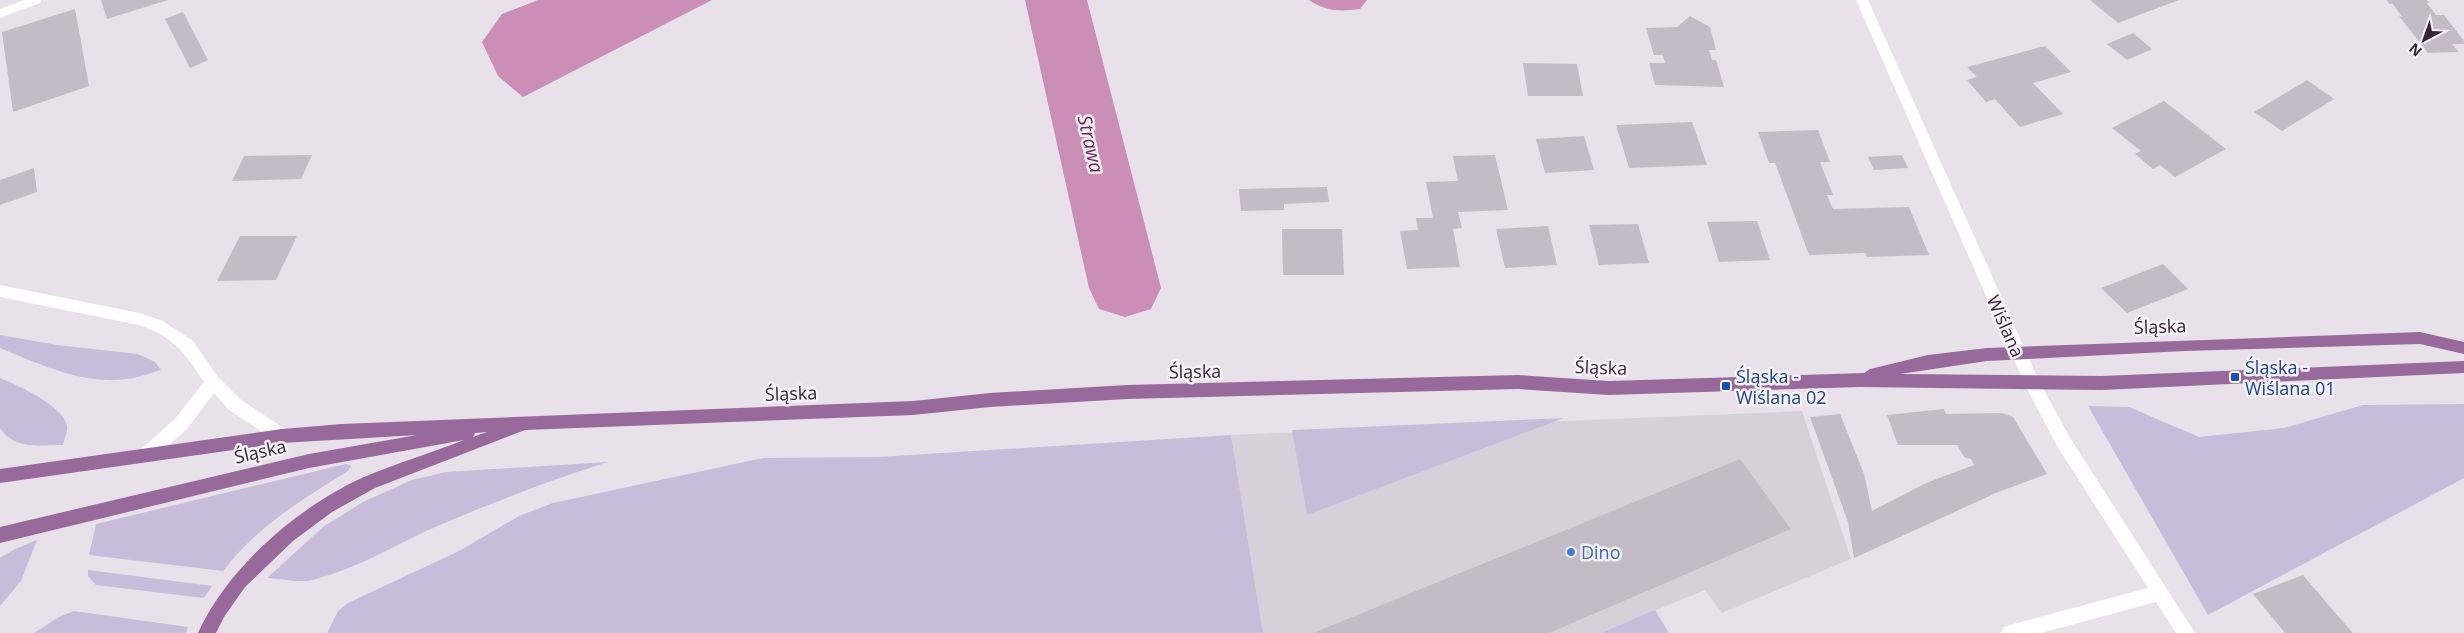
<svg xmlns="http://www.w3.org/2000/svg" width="2464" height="633" viewBox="0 0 2464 633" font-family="'Open Sans',sans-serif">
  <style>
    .built { fill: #d7d0da }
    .green { fill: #c9bcda }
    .water { fill: #cb8eb6 }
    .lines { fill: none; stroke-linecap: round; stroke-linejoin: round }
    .river { fill: #cb8eb6; fill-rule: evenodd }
    .building { fill: #c4bac8 }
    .minor { fill: #fff; fill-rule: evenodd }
    .major { fill: #986a9c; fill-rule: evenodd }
    .transit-dot { fill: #1a4fb4; stroke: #f5f1f7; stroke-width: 2 }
    .shop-dot { fill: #3f7fe0; stroke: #f5f1f7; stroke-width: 2 }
    .labels { text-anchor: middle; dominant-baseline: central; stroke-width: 5; stroke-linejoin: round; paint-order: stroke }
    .street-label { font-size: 18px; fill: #382339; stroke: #f5f1f7 }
    .transit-label { font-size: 18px; fill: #164399; stroke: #f5f1f7; text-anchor: start }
    .shop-label { font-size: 18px; fill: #366cbe; stroke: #f5f1f7; text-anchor: start }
    .water-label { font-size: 19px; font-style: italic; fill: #702355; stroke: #f5f1f7 }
  </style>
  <rect width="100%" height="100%" fill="#e8e1ea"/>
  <!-- built -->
  <polygon class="built" points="1802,411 1851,559 1722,613 1705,590 1601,633 1263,633 1231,435"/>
  <!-- green -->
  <g class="green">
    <path d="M0 335 57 345 138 354 155 362 161 370C150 373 138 378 127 379 82 385 40 364 0 348Z"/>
    <path d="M0 378C17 385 63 405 67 426 68 431 64 439 63 445 40 445 14 450 0 428Z"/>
    <polygon points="2464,404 2464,478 2208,615 2088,406 2129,407 2199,437 2284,428 2363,405"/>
    <polygon points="1564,418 1307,515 1292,430"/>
    <polygon points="1231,435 1263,633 327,633 338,611 348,603 459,551 519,516 553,503 763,458 878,457"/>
    <path d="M608 462C545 482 485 505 424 532 389 549 354 569 316 579 301 584 283 579 267 578L323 527 363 502 412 480 446 472Z"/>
    <path d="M346 464 351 466 348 471C300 501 259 525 223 571L89 555 96 524Z"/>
    <polygon points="37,540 21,581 0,606 0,558 15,549"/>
    <polygon points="88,570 212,586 204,598 96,585 88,576"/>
    <polygon points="1655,610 1669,633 1601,633"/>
    <polygon points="74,611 188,627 186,633 34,633 59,617"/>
  </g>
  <!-- water -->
  <g class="water">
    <polygon points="538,0 712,0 523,97 498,76 482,42 502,14"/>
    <path d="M1309 0H1367L1360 9C1340 12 1325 11 1309 0Z"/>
    <polygon points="1101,194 1126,205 1148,285 1107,292 1082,215"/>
  </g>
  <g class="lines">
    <!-- river -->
    <polygon class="river" points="1025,0 1087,0 1161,288 1151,309 1125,317 1099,309 1089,288"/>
  </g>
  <!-- building -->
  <g class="building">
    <polygon points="101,0 168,0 107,19"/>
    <polygon points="2090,0 2179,0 2118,23"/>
    <polygon points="2386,0 2427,0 2429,3 2427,3 2436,15 2444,15 2464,41 2464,44 2452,44 2459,52 2428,53 2399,16 2402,17 2393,4 2390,4"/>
    <polygon points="75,9 89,86 13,112 2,32"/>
    <polygon points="183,12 208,60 190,68 165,19"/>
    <polygon points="1690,16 1710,27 1716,50 1709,50 1712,60 1716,60 1724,87 1655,85 1649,63 1665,63 1663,55 1654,55 1646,28 1677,27"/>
    <polygon points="2133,33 2152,49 2127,60 2107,44"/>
    <polygon points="2045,46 2071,72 2033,83 2063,114 2020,127 1995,99 1986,102 1967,80 1977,77 1967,67"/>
    <polygon points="1523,63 1577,64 1583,96 1528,96"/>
    <polygon points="2307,80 2334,99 2282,131 2254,112"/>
    <polygon points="2164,101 2226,149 2175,177 2160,165 2153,169 2135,154 2141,151 2112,128"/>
    <polygon points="1692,122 1707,165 1629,168 1616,125"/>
    <polygon points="1818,130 1830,162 1820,162 1833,195 1827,195 1833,209 1909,207 1929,255 1867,257 1865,253 1809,255 1775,163 1769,163 1758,132"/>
    <polygon points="1584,136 1594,170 1545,173 1536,139"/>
    <polygon points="312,155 301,179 232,181 244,156"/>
    <polygon points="1495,155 1508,210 1458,212 1462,228 1453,229 1460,267 1407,269 1400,231 1418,230 1416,218 1433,218 1426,182 1458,181 1453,156"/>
    <polygon points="1902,155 1908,168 1874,170 1868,157"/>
    <polygon points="34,168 37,192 0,205 0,180"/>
    <polygon points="1327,187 1329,202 1284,204 1284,210 1241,211 1239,189"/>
    <polygon points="1757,221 1770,260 1719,262 1707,222"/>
    <polygon points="1638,224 1649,263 1599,265 1589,225"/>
    <polygon points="1548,226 1557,265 1505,268 1496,229"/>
    <polygon points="1282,229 1342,229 1344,275 1283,275"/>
    <polygon points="240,236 297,236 276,280 217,281"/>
    <polygon points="2163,264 2188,289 2127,313 2101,288"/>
    <polygon points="1944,409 1946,414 2002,413 2013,417 2047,474 1996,493 1854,558 1848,522 1810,417 1840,414 1864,474 1872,511 1926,483 1974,465 1971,459 1964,457 1957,445 1898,445 1887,415"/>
    <polygon points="1740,459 1791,529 1549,633 1313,633"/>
    <polygon points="2303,575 2337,615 2353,633 2285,633 2253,594"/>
  </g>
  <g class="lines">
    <!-- minor -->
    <g class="minor">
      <polygon points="24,0 42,0 40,3 0,18 0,9"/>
      <polygon points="1856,0 1868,0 2039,381 2069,436 2195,633 2176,633 2156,602 2041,633 2001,633 2004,627 2010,625 2148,588 2057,446 2027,389"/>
      <path d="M0 285 139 313 163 321 193 341 218 377 241 400 288 431 290 436 288 441 282 443 276 441 229 410 214 393 187 429 151 461 145 463 139 461 137 456 139 451 175 419 204 382C185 353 173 336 139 325L0 297Z"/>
    </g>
    <!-- major -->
    <path class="major" d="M2420 332 2464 342V354L2420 344 2185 351 1987 361 1900 374 2102 376 2464 361V373L2102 390 1860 387 1609 395 1518 389 1127 399 990 407 913 415 525 430 375 488 332 512 293 541 245 587 224 617 216 633H198C227 568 299 506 364 477 397 463 431 453 464 440L309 468 0 543V527L309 454 417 435 282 443 0 483V469L282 429 342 424 913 401 990 393 1127 385 1518 375 1609 381 1864 373 1870 369 1928 355 1987 348ZM487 432 473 437 475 433Z"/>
  </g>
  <!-- markers -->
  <g class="transit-dot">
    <rect x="2230" y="372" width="10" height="10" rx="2.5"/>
    <rect x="1721" y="381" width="10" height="10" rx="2.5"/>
  </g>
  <circle class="shop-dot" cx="1571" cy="552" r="5"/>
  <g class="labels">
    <!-- street labels -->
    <g class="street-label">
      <text transform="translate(2006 326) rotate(66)">Wiślana</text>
      <text transform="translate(2160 326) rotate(-2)">Śląska</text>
      <text transform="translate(1601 367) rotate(2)">Śląska</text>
      <text transform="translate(1195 371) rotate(-1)">Śląska</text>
      <text transform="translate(791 393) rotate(-2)">Śląska</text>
      <text transform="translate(260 451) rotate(-13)">Śląska</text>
    </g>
    <!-- transit labels -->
    <g class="transit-label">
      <text x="2245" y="367">Śląska -<tspan x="2245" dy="21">Wiślana 01</tspan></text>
      <text x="1736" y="376">Śląska -<tspan x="1736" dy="21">Wiślana 02</tspan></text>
    </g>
    <!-- shop labels -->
    <g class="shop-label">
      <text x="1581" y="552">Dino</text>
    </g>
    <!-- water labels -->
    <g class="water-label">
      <text transform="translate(1091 144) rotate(77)">Strawa</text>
    </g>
  </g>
  <!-- north arrow -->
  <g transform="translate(2424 40) rotate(221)" stroke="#f5f1f7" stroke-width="4" paint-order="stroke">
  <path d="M0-4L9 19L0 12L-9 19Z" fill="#382339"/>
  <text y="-8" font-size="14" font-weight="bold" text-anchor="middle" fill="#382339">N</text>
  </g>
</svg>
